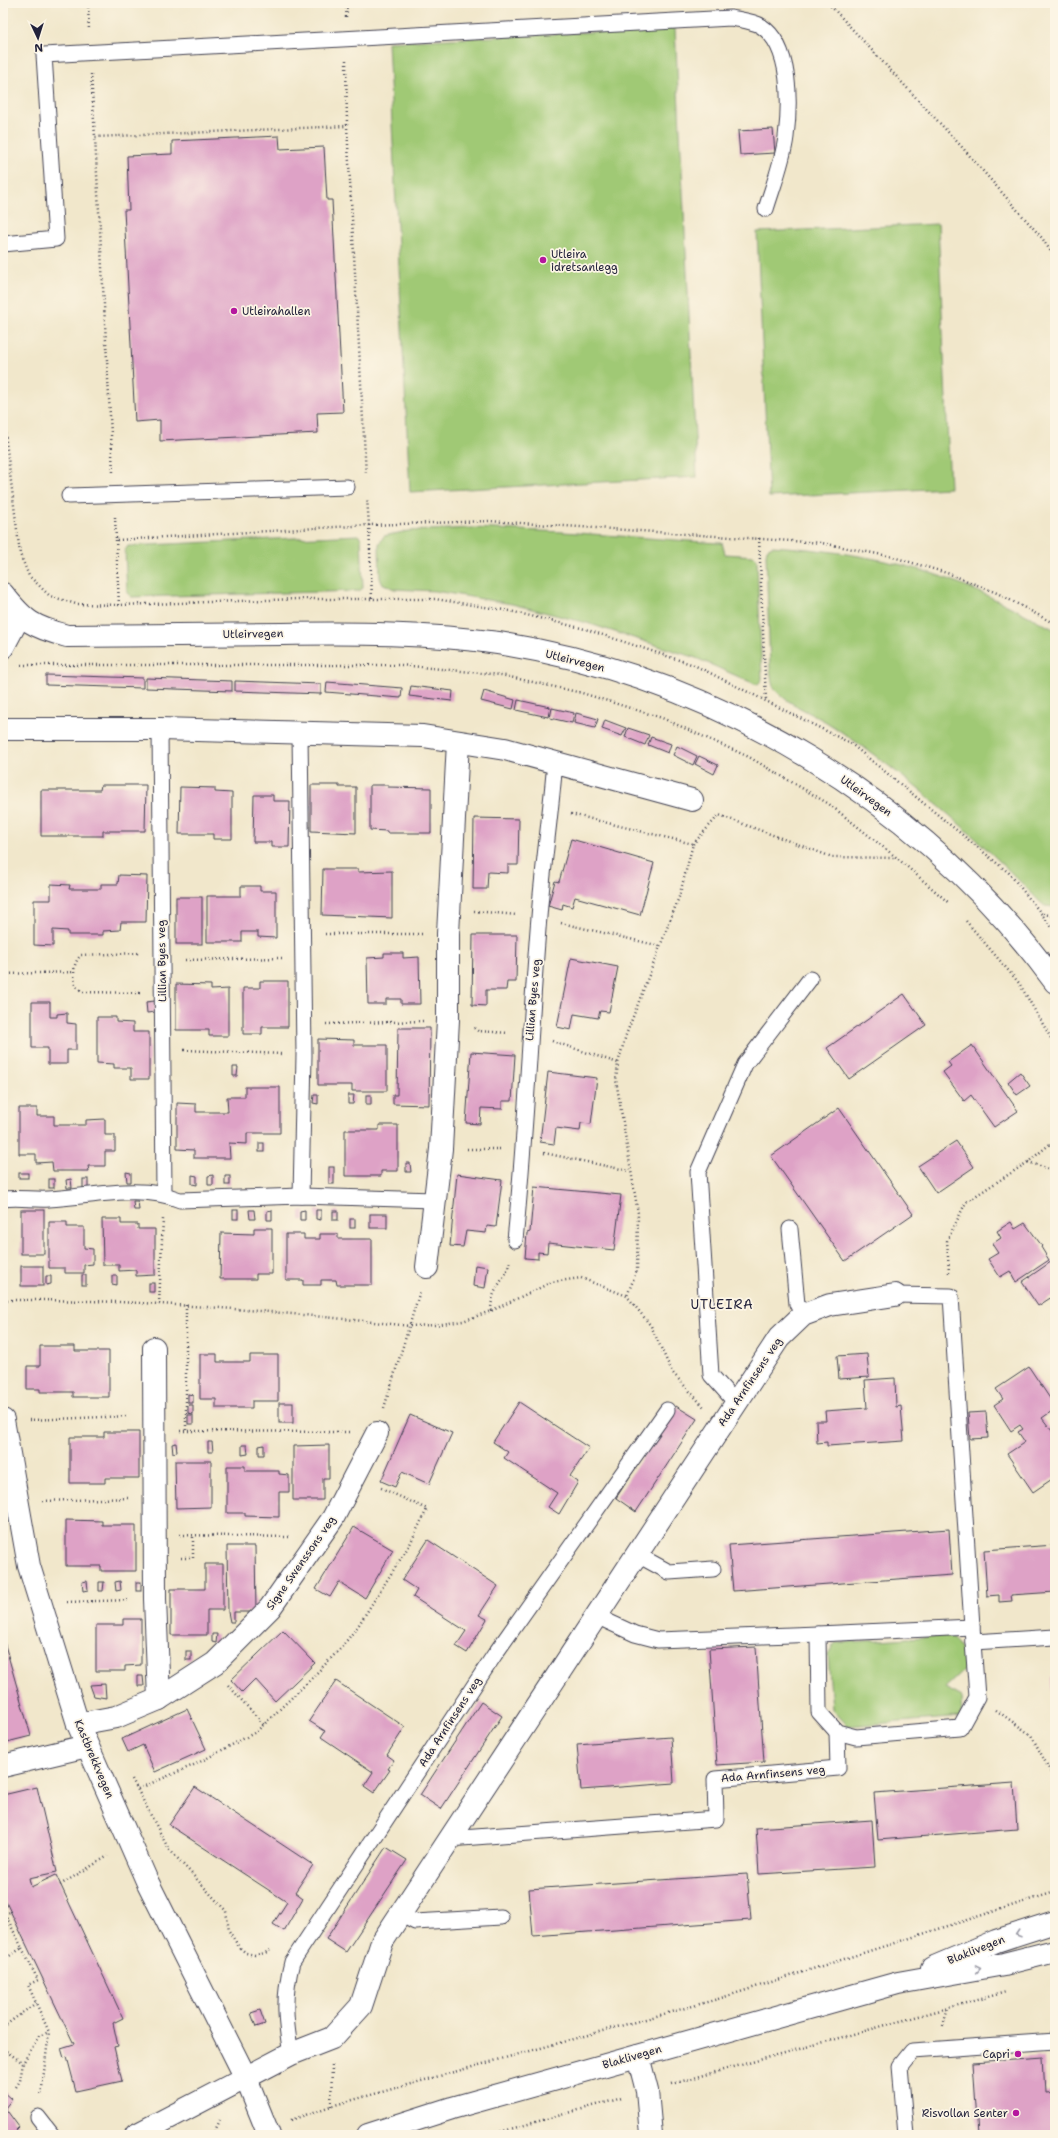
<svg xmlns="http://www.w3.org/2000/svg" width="1058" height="2138" viewBox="0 0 1058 2138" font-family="'Shantell Sans',sans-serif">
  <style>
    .green { fill: #a0c975; stroke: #617658 }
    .building { fill: #dea2c6 }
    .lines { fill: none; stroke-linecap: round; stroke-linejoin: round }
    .lane-casing { stroke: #414051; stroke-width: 17 }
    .street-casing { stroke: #414051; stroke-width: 24 }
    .secondary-casing { stroke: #414051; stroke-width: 24 }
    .path { stroke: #414051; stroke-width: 2.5; stroke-dasharray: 1 3; stroke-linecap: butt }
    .lane { stroke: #fff; stroke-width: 15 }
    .street { stroke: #fff; stroke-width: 22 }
    .secondary { stroke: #fff; stroke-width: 22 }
    .oneway { stroke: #9c9ca7 }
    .poi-dot { fill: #b5179e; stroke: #fcf5e5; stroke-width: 1.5 }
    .labels { text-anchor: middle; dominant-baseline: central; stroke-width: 3.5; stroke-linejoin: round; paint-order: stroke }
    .poi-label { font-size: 11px; fill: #22223b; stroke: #fcf5e5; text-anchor: start }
    .street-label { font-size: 11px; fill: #22223b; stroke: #fcf5e5 }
    .quarter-label { font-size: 13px; letter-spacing: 1px; fill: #22223b; stroke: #fcf5e5 }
  </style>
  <rect width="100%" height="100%" fill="#fcf5e5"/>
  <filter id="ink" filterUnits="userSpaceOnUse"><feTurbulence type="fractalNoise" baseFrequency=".025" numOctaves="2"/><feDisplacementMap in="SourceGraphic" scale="8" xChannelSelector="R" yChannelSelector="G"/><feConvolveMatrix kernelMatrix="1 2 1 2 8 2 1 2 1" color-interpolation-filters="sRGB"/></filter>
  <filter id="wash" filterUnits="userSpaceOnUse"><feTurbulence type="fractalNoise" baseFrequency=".012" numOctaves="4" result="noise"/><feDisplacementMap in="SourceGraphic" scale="16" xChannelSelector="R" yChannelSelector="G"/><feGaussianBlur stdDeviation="0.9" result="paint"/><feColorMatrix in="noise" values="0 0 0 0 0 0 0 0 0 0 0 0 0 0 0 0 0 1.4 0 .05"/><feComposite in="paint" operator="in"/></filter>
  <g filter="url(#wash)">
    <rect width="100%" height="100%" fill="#f1e7cb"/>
    <!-- green -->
    <g class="green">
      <polygon points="675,28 697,477 410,492 388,42"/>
      <polygon points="938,224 950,488 769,497 757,232"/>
      <polygon points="472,528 563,532 717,543 722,543 725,554 754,556 757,561 762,679 758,685 755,684 696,658 587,623 512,604 435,591 394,589 382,583 380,578 379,544 384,536 408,531"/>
      <polygon points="358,535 361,538 363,588 359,591 131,597 127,593 125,550 128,546"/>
      <path d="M772 546C832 550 894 559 951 580 987 594 1021 612 1055 630V907L1045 906 1039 901C976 835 907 775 831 725 815 714 781 702 773 686 771 681 771 674 770 668L766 554 767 549Z"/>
      <polygon points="952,1635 965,1656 966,1668 945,1688 961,1697 962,1717 848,1726 832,1709 828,1654 835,1643"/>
    </g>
    <g id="blocks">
      <!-- building -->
      <g class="building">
        <polygon points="773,129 775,153 740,155 738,131"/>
        <polygon points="279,136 280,149 324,147 327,200 332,200 343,412 317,413 318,433 160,441 160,420 135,422 124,210 129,210 127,156 172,154 172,141"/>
        <polygon points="46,675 143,678 143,688 46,685"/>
        <polygon points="146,678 232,681 232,691 146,688"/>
        <polygon points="235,681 321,684 321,694 235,691"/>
        <polygon points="327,682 402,688 401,698 326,692"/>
        <polygon points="411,686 453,691 452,701 409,696"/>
        <polygon points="484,691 515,700 513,709 481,701"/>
        <polygon points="518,700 550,707 548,717 516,710"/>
        <polygon points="552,708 574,713 572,723 550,718"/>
        <polygon points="576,713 598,719 595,728 574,723"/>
        <polygon points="605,720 626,728 622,736 602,729"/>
        <polygon points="628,728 649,735 645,745 625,737"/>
        <polygon points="651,737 671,744 668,753 648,745"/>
        <polygon points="677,746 697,756 693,765 673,755"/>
        <polygon points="699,756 718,765 714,774 695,764"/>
        <polygon points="101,785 146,785 145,831 103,831 103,836 41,836 41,790 100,790"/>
        <polygon points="311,785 339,785 339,787 356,787 356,833 311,831"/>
        <polygon points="370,785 388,785 388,787 431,788 431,833 387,833 387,831 370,830"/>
        <polygon points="180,787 215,788 215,792 232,793 232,839 213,839 213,834 179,834"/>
        <polygon points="254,795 273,795 273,801 290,801 289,847 271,847 271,842 253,842"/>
        <polygon points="474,818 519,819 518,865 508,865 508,873 488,872 487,889 473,889"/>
        <polygon points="571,839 654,863 640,915 575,897 572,907 563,904 562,910 548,906 555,881 559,882"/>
        <polygon points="323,869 358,869 358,872 392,871 392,918 322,915"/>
        <polygon points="119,875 147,876 146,922 121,922 120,930 103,931 103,935 68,935 68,931 53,930 53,946 34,945 34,900 51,900 51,884 70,885 69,889 101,889 101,884 118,884"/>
        <polygon points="241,886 260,886 260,891 276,891 276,938 258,937 258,932 242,932 242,942 207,942 207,896 241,896"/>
        <rect x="176" y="897" width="26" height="47"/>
        <polygon points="473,935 517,935 516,982 507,982 506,990 486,990 486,1006 472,1005"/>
        <polygon points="384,953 403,953 403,958 419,957 420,1004 401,1004 401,999 386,999 386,1004 368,1004 367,958 384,957"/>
        <polygon points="571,958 618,967 609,1012 600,1011 598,1018 574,1014 571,1030 557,1027"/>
        <polygon points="260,981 288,981 288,1027 262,1027 262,1034 243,1034 243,988 260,988"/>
        <polygon points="176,984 211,985 211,990 228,989 228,1036 209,1036 209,1030 176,1030"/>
        <polygon points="904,994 926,1025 849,1079 827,1048"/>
        <polygon points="155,1001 155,1012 147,1013 146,1002"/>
        <polygon points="32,1002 50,1002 50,1017 57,1017 57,1014 67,1013 67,1023 76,1024 76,1050 67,1050 67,1064 48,1064 48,1048 32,1048"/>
        <polygon points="97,1017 116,1017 116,1022 133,1023 133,1032 149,1032 149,1079 131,1079 131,1068 114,1068 114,1064 97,1063"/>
        <polygon points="398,1028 430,1028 429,1105 393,1104 393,1095 397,1095"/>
        <polygon points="318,1039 354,1040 354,1045 387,1045 387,1091 352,1091 352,1085 318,1085"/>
        <polygon points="972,1045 1018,1111 994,1127 971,1095 964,1101 943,1072 951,1066 948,1062"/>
        <polygon points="471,1052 515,1055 512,1101 502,1101 502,1109 481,1108 480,1124 466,1123"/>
        <polygon points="233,1067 238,1067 237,1076 233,1076"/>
        <polygon points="548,1072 597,1078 591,1124 581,1123 580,1131 556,1128 554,1144 540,1142"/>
        <polygon points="1020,1072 1030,1086 1017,1095 1008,1082"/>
        <polygon points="245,1087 280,1087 280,1133 247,1133 247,1144 229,1143 230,1158 194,1158 194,1150 177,1149 177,1103 196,1104 196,1112 228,1112 227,1097 245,1097"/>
        <polygon points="314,1095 318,1095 318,1104 313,1103"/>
        <polygon points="348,1095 354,1095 353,1104 348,1104"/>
        <rect x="366" y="1095" width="5" height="9"/>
        <polygon points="19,1108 37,1108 37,1116 54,1116 54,1125 86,1125 86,1120 105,1119 105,1135 115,1135 115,1151 105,1151 105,1166 88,1166 89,1171 53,1171 52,1162 36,1163 36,1154 19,1154"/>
        <polygon points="839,1108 913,1214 845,1261 771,1156"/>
        <polygon points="379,1125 398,1125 398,1171 381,1171 381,1176 345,1176 345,1130 379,1130"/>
        <polygon points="956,1141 974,1167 936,1193 918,1166"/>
        <rect x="259" y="1143" width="5" height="9"/>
        <polygon points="406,1163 410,1163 411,1172 406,1172"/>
        <rect x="329" y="1167" width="5" height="17"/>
        <polygon points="126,1172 131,1173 131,1182 127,1182"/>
        <rect x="19" y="1173" width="9" height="5"/>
        <polygon points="457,1174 502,1180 496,1227 487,1226 486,1233 466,1231 463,1247 450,1246"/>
        <polygon points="192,1175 197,1176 197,1185 192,1184"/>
        <polygon points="213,1175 213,1185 208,1185 208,1176"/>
        <rect x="225" y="1176" width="5" height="9"/>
        <rect x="49" y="1179" width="5" height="9"/>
        <polygon points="71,1179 72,1188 67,1188 66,1180"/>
        <rect x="83" y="1179" width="5" height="9"/>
        <polygon points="534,1187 621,1195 614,1250 548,1243 547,1253 538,1252 538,1259 525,1258 527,1233 530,1232"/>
        <polygon points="133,1201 138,1201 139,1210 134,1210"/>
        <rect x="21" y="1210" width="23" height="44"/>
        <rect x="233" y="1210" width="5" height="9"/>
        <polygon points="249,1210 254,1210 255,1219 250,1219"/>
        <polygon points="272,1210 272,1220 267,1220 267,1211"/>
        <polygon points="305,1210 305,1220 300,1220 300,1211"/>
        <polygon points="316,1210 321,1210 321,1220 316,1219"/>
        <rect x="333" y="1211" width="5" height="9"/>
        <rect x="370" y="1214" width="17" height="14"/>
        <polygon points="102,1219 121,1219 121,1224 138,1224 138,1229 155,1229 155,1275 136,1276 136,1270 119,1271 119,1265 103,1265"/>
        <rect x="350" y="1219" width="5" height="9"/>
        <polygon points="49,1222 67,1222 67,1227 84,1227 84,1248 93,1249 93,1264 84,1265 84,1273 65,1273 65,1268 49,1268"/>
        <polygon points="1011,1222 1015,1229 1025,1223 1042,1246 1041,1247 1049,1260 1016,1282 1010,1271 1000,1277 988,1259 998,1253 992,1244 1001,1238 997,1231"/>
        <polygon points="254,1228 272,1228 272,1274 256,1274 256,1279 220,1279 221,1233 254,1234"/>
        <polygon points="286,1234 304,1234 304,1239 320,1239 320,1234 338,1234 338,1239 372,1239 372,1285 337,1285 336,1280 321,1280 321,1285 303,1285 303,1280 286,1280"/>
        <polygon points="1055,1259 1055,1295 1038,1306 1022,1282"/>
        <polygon points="475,1265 488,1267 485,1288 473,1286"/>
        <rect x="21" y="1266" width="22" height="20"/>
        <rect x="82" y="1275" width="4" height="10"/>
        <polygon points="46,1276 51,1276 51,1284 46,1285"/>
        <polygon points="112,1276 117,1276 117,1285 112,1284"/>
        <rect x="149" y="1283" width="5" height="9"/>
        <polygon points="40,1346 75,1346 75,1351 109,1351 109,1397 73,1397 73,1392 40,1392 40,1389 27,1389 27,1366 40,1366"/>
        <polygon points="200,1354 217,1354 217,1362 250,1362 250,1355 278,1355 278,1401 252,1401 252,1408 216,1408 216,1399 200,1399"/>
        <polygon points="867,1354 869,1377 839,1379 837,1356"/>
        <polygon points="1029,1367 1055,1406 1055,1409 1042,1418 1055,1435 1055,1477 1033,1492 1007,1454 1025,1442 1018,1432 1023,1429 1020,1425 1011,1431 994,1405 1003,1399 996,1389"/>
        <polygon points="895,1378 896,1407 901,1406 904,1441 827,1446 827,1442 817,1443 816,1421 826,1421 825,1411 867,1408 865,1380"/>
        <polygon points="188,1394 193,1395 193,1403 188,1403"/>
        <polygon points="519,1402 589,1448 570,1476 578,1482 559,1514 548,1507 557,1493 504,1458 508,1452 493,1442"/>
        <rect x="279" y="1403" width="14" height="20"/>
        <polygon points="188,1405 193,1405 193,1414 188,1413"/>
        <polygon points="676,1406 697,1419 636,1512 616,1498"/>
        <polygon points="986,1412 988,1438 970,1439 968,1413"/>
        <rect x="188" y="1415" width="5" height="9"/>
        <polygon points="410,1415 452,1433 429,1484 402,1472 395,1487 381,1481"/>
        <polygon points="104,1432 139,1432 139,1478 105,1478 105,1483 70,1483 70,1437 104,1437"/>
        <polygon points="208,1442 212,1442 213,1452 208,1452"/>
        <polygon points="176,1443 177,1452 173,1453 172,1444"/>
        <polygon points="242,1445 247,1445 248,1454 242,1455"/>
        <polygon points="264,1445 264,1455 259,1455 259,1446"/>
        <polygon points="329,1445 329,1478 323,1478 323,1500 293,1500 293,1446"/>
        <polygon points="175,1461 211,1461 211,1507 176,1508"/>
        <polygon points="227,1466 245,1466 245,1471 279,1471 279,1474 289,1475 289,1492 279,1492 279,1517 245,1516 245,1513 227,1513"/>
        <polygon points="66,1520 102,1521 102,1525 136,1525 136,1571 101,1571 101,1566 66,1566"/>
        <polygon points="354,1527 393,1550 365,1598 339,1582 330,1597 316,1589"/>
        <polygon points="949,1529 952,1575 733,1591 729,1545"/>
        <polygon points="428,1540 498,1586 479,1615 487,1619 467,1653 456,1646 466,1631 413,1597 417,1590 402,1580"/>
        <polygon points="1055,1545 1055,1592 1011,1595 1012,1601 999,1602 999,1595 987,1596 984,1550"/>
        <polygon points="227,1546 255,1546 256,1612 234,1612 234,1622 230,1622 228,1612"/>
        <polygon points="205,1564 223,1564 223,1610 207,1610 207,1635 171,1635 171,1589 205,1589"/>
        <polygon points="87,1581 88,1590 83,1591 82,1582"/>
        <polygon points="120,1581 121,1590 116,1591 115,1582"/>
        <polygon points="99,1582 104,1582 103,1591 99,1591"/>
        <rect x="136" y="1582" width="5" height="9"/>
        <polygon points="123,1619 141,1619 141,1665 125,1666 125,1671 96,1671 96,1625 123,1625"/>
        <polygon points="283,1630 315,1663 275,1701 255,1679 242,1692 231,1680"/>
        <polygon points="212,1634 217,1634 216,1643 212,1642"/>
        <polygon points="3,1638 31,1736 3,1743"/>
        <polygon points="756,1647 764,1762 717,1765 709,1649"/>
        <rect x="186" y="1651" width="5" height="9"/>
        <polygon points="138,1676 143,1676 144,1686 138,1686"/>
        <polygon points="1051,1678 1055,1678 1055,1724 1054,1724"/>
        <polygon points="336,1681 405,1727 387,1755 394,1760 388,1769 390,1770 374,1793 364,1786 373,1772 321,1737 325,1731 309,1721"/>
        <polygon points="105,1684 106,1698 94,1696 90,1685"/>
        <polygon points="481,1702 502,1716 441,1809 420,1795"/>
        <polygon points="187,1709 206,1749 155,1772 143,1745 128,1752 122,1739"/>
        <polygon points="671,1737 674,1783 581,1790 577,1744"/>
        <polygon points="1014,1783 1017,1829 878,1840 874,1793"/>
        <polygon points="37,1787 57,1872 29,1878 31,1887 56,1875 123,2018 113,2023 118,2046 114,2047 122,2081 76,2091 67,2057 64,2058 61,2048 74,2044 5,1900 3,1901 3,1795"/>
        <polygon points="195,1787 313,1865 295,1892 303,1898 284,1931 273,1924 287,1902 169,1825"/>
        <polygon points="872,1820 875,1867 759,1874 756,1828"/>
        <polygon points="386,1847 407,1860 346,1952 326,1939"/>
        <polygon points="747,1874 751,1920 533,1936 529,1889"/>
        <polygon points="260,2010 265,2024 256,2027 251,2013"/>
        <polygon points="1043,2057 1045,2092 1055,2091 1055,2135 978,2135 973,2062"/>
        <polygon points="3,2091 12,2099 5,2108 19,2127 16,2130 20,2135 3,2135"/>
      </g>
    </g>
  </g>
  <g filter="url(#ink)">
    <use href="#blocks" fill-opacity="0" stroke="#414051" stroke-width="1"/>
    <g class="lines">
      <defs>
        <g id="lane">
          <path d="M3 244 56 239 44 55 731 18C740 20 753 21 761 26 792 46 790 105 786 137 783 161 773 186 766 209"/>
          <polyline points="69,496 347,487"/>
          <polyline points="160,729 164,1194"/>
          <polyline points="300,733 304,1055 301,1196"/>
          <path d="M3 1199C19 1197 34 1200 49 1199 92 1197 139 1183 180 1200L301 1196 434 1200"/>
          <polyline points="790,1229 797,1304 803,1315"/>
          <path d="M515 1240C526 1133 530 1025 539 917 543 865 551 813 555 761"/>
          <polyline points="895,1295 951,1296 973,1642 1055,1637"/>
          <polyline points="736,1403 711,1375 698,1172 745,1064 810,979"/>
          <polyline points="636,1554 669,1572 713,1569"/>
          <polyline points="596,1616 635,1634 658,1640 818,1634"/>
          <polyline points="972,1627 818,1634 819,1712 837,1732 856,1737 960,1728 977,1697 973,1642"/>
          <polyline points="449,1839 716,1819 715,1779 838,1768 837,1732"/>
          <polyline points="400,1914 415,1922 501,1917"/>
          <path d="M291 2054C285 2019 283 1997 292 1962L495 1654 667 1410"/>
          <polyline points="38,2117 52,2135"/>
          <polyline points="906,2135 900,2066 912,2051 1055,2041"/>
        </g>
        <g id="street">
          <polyline points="3,647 20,615"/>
          <polyline points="3,729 160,729 423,736 505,749 692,800"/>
          <polyline points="427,1267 441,1149 448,1020 448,934 458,742"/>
          <polyline points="154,1348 155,1599 159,1699"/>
          <polyline points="3,1420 29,1566 78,1724 147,1881 246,2078 269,2135"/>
          <polyline points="78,1724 116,1717 159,1699 215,1663 270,1608 333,1518 377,1433"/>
          <polyline points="3,1766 87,1746"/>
          <polyline points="638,2056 647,2091 651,2135"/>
          <polyline points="136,2135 291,2054 332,2038 361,2006 382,1942 779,1338 803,1315 830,1305 895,1295"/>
        </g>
        <g id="secondary">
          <path d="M3 594C25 622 33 627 67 636 139 636 211 635 283 634 355 633 427 633 498 643 718 677 924 803 1055 982"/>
          <polyline points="932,1968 996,1941 1055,1922"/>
          <polyline points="368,2135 452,2108 898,1983 1004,1964 1055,1951"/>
        </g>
      </defs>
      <!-- lane casing -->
      <use href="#lane" class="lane-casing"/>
      <!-- street casing -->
      <use href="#street" class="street-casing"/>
      <!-- secondary casing -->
      <use href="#secondary" class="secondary-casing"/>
      <!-- path -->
      <g class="path">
        <polyline points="88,3 89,31"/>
        <polyline points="828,3 961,146 1042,238 1055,258"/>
        <polyline points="346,17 347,3"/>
        <polyline points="346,60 347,126 366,475"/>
        <polyline points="91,74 95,137"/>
        <polyline points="3,417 20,554 29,576 50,596 76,604 119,605 298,599 435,599 510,611 585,629 694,665 850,743 1009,873 1055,931"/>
        <polyline points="113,472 95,137 347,126"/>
        <polyline points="115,517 116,540 369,525 367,498"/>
        <polyline points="759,538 766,700"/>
        <polyline points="116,540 119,606"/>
        <polyline points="372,598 369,525 490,521 822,543 893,557 950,574 997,593 1055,624"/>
        <polyline points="21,665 401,665 501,675 582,693 662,718 749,757 829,804 897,858 949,903"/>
        <polyline points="571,814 693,844 679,897 626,1035 618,1063 616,1080 638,1213 637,1270 627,1296"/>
        <polyline points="693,844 719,815 832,857 896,858"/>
        <polyline points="474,911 517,915"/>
        <polyline points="1043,914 1055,916"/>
        <polyline points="966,921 1019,983 1055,1045"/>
        <polyline points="561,923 660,946"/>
        <polyline points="325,934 422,934"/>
        <polyline points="185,960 282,958"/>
        <polyline points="3,974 74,972"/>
        <path d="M140 993 83 992 75 986C74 974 72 964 81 955L141 953"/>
        <polyline points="326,1024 423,1021"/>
        <polyline points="474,1028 478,1031 508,1033"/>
        <polyline points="552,1041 618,1063"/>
        <polyline points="184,1050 283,1054"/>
        <polyline points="467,1149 500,1149"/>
        <polyline points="544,1153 630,1171"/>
        <polyline points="1028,1162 1055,1171"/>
        <polyline points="949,1273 947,1241 966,1202 1028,1162 1055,1140"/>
        <path d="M3 1300C139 1299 275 1311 410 1326L435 1325 463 1321 491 1311 552 1282 581 1278 627 1296 651 1326 672 1372 704 1407"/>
        <polyline points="159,1304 163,1219"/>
        <polyline points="186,1305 186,1431"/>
        <path d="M491 1311C491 1287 504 1283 510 1262"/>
        <polyline points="384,1408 420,1291"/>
        <polyline points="29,1420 128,1416"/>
        <polyline points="180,1431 349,1432"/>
        <polyline points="43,1501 130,1498"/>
        <polyline points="180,1535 289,1537"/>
        <polyline points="181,1558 193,1558 193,1535"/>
        <polyline points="67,1602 130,1600"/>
        <polyline points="228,1685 264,1725"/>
        <polyline points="996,1710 1031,1735 1055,1780"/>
        <polyline points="132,1779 168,1848 226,1911 229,1931 239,1947 246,1953 255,1955 265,1953 272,1949"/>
        <polyline points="138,1789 196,1764 256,1732 308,1682 341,1648 358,1626 410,1544 427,1509 379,1487"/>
        <polyline points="60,1885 108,1856"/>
        <polyline points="22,1948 38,1980 28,1985 49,2032 41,2096"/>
        <polyline points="3,1960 22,1948 5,1914 10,1912"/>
        <polyline points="943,2026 948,2008"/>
        <polyline points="3,2027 36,2003"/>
        <polyline points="3,2049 23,2063"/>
        <polyline points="672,2084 1006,1992"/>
        <polyline points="16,2087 20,2081 23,2063 39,2036 49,2032"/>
        <polyline points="331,2106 332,2065"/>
        <polyline points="291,2120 331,2106 718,1999 1055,1892"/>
        <polyline points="213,2135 220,2120"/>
        <polyline points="489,2135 622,2098"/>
      </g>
      <!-- lane -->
      <use href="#lane" class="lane"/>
      <!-- street -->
      <use href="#street" class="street"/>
      <!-- secondary -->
      <use href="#secondary" class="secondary"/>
    </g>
    <!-- one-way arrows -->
    <defs><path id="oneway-chevron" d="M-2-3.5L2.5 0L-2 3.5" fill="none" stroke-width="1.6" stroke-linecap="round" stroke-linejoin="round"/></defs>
    <g class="oneway">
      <use href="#oneway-chevron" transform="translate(1018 1934) rotate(162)"/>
      <use href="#oneway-chevron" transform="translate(978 1969) rotate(-10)"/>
    </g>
  </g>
  <!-- markers -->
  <g class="poi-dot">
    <circle cx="543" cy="260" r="4"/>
    <circle cx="234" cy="311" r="4"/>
    <circle cx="1018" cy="2054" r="4"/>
    <circle cx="1016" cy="2113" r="4"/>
  </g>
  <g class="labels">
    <!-- poi labels -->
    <g class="poi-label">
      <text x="551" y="254">Utleira<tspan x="551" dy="13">idretsanlegg</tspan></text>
      <text x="242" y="311">Utleirahallen</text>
      <text x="1010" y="2054" text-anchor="end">Capri</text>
      <text x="1008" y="2113" text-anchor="end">Risvollan Senter</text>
    </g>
    <!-- street labels -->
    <g class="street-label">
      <text transform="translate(253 634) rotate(-1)">Utleirvegen</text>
      <text transform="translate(575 661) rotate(14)">Utleirvegen</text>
      <text transform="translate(866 796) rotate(36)">Utleirvegen</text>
      <text transform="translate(162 961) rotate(-91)">Lillian Byes veg</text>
      <text transform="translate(533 1000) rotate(-85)">Lillian Byes veg</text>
      <text transform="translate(750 1382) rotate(-56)">Ada Arnfinsens veg</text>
      <text transform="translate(301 1563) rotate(-55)">Signe Swenssons veg</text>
      <text transform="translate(450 1722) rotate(-57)">Ada Arnfinsens veg</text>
      <text transform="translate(94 1759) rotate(67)">Kastbrekkvegen</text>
      <text transform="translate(773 1774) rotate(-5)">Ada Arnfinsens veg</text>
      <text transform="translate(976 1950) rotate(-22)">Blaklivegen</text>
      <text transform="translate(632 2057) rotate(-16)">Blaklivegen</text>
    </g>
    <!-- quarter labels -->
    <g class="quarter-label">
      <text x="722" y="1304">UTLEIRA</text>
    </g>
  </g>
  <!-- margin -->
  <rect width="1058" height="2138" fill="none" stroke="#fcf5e5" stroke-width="16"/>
  <!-- north arrow -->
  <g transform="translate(38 38) rotate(176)" stroke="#fcf5e5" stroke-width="3" paint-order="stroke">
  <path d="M0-3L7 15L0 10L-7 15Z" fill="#22223b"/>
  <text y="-6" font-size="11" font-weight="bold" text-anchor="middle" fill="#22223b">N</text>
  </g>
</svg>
